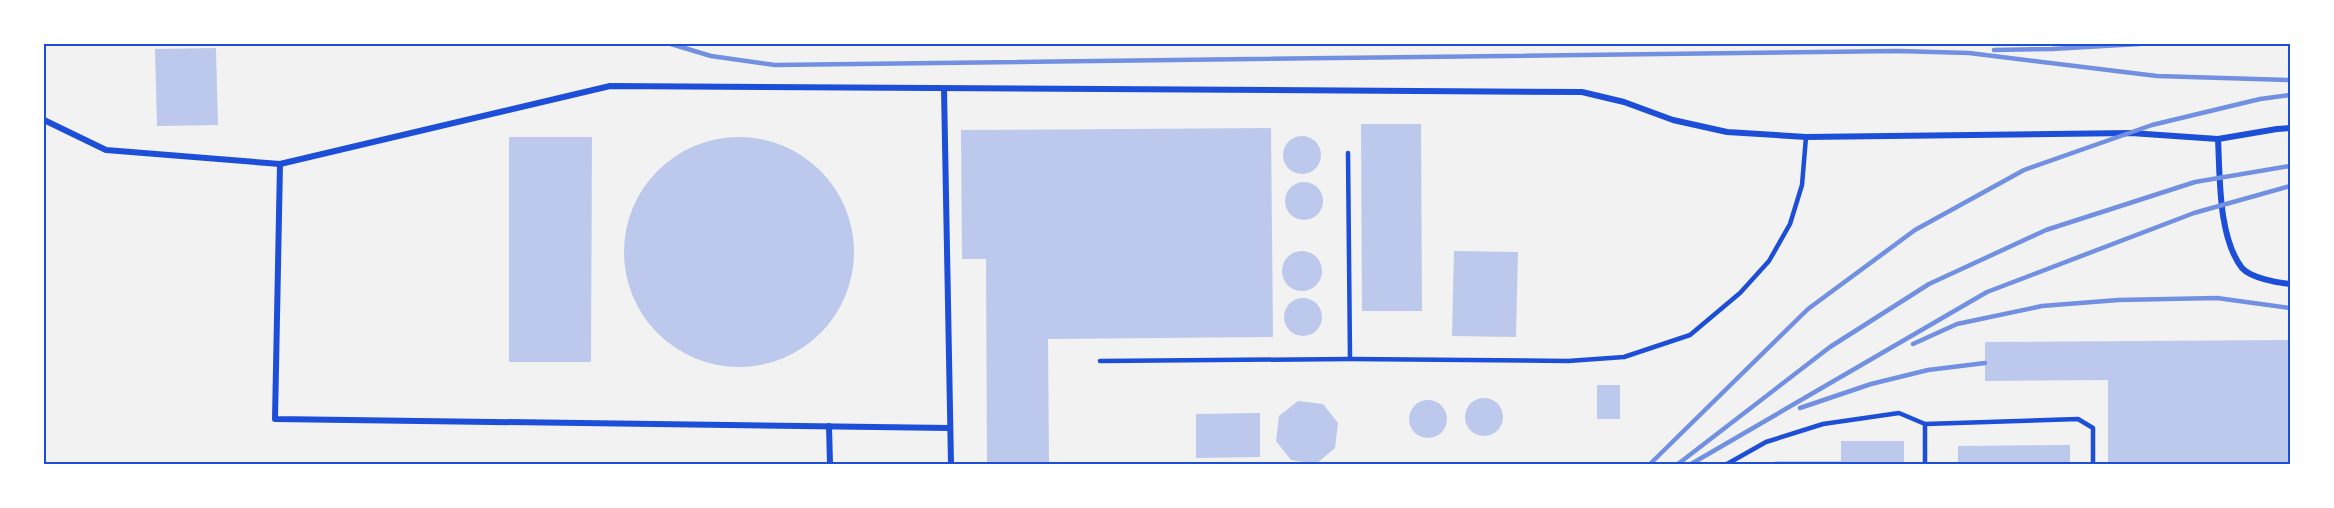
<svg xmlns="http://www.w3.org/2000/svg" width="2334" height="508" viewBox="0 0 2334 508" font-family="'Archivo Narrow',sans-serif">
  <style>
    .building { fill: #bdc9ec }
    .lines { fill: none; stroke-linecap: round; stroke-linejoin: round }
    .service { stroke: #1d4ed8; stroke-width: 4.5 }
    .minor { stroke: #1d4ed8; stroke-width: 6 }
    .rail { stroke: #7290e2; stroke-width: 4.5 }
    .neatline { fill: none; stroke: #1d4ed8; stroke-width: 2 }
  </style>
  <rect width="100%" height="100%" fill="#f2f2f2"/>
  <!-- building -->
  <g class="building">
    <polygon points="216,48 218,125 157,126 155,49"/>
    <polygon points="1361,124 1421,124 1422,311 1362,311"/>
    <polygon points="1271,128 1273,337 1048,339 1049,464 987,464 986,259 962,259 961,130"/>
    <circle cx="1302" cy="155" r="19"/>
    <circle cx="739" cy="252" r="115"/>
    <polygon points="509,137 592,137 591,362 509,362"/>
    <circle cx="1304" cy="201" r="19"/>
    <polygon points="1454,251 1518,252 1516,337 1452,336"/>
    <circle cx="1302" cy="271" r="20"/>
    <circle cx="1303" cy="317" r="19"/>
    <polygon points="2290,340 2290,464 2108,464 2108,380 1985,381 1985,342"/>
    <rect x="1597" y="385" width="23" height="34"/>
    <circle cx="1484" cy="417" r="19"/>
    <circle cx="1428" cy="419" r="19"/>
    <polygon points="1298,401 1323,404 1338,423 1335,448 1316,464 1291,460 1276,441 1279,416"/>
    <polygon points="1260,413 1260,457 1196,458 1196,414"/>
    <polygon points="1841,441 1904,441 1904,464 1775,464 1775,461 1841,461"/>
    <polygon points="2070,445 2070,464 1958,464 1958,446"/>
  </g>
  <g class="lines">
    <!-- service -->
    <g class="service">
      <polyline points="1348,153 1350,359"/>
      <polyline points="1100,361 1350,359 1568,361 1624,357 1690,335 1740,293 1769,261 1790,224 1802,185 1806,137"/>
      <polyline points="1925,424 2078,419 2093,428 2093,464"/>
      <polyline points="1727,464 1766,442 1823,424 1899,413 1925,424 1925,464"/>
    </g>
    <!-- minor -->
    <g class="minor">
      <polyline points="944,89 951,464"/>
      <polyline points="44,120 106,150 280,164 610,86 1582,92 1624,102 1673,120 1727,132 1806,137 2131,133 2218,139 2277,129 2290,128"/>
      <path d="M2218 139C2220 176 2218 237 2242 268 2251 278 2278 283 2290 284"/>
      <polyline points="280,164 275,419 950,428"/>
      <polyline points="829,426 830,464"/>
    </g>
    <!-- rail -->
    <g class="rail">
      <polyline points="671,44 711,56 775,65 1898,51 1969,53 2157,76 2290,80"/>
      <polyline points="1994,50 2052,49 2139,44"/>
      <polyline points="1913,344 1957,324 2042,306 2118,300 2217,298 2290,308"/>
      <polyline points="1800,408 1871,384 1928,370 1985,363"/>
      <polyline points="1650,464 1808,309 1915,230 2024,170 2152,125 2260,99 2290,95"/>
      <polyline points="1678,464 1830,347 1929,284 2046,230 2195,182 2290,166"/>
      <polyline points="1691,464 1987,292 2194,213 2290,186"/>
    </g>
  </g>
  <!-- border -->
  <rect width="2334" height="508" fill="none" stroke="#ffffff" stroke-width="90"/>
  <rect x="45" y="45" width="2244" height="418" class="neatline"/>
</svg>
